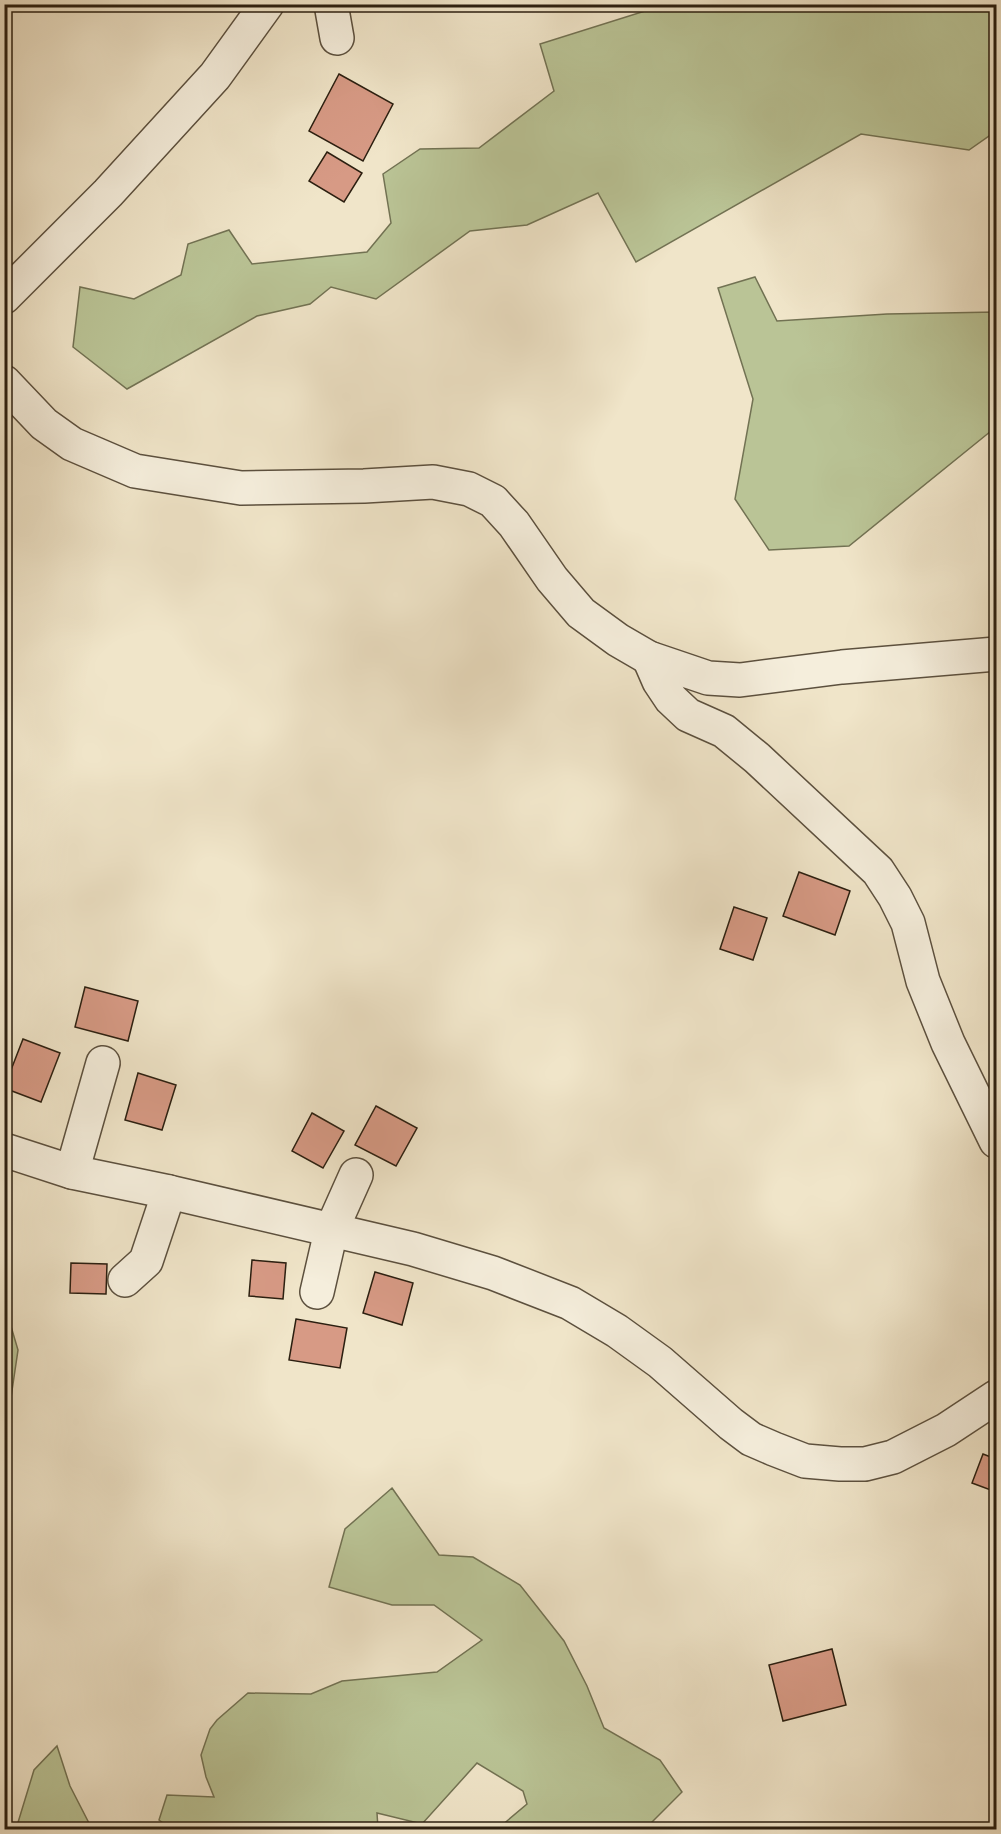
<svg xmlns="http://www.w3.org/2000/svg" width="1001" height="1834" viewBox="0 0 1001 1834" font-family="'Gentium Book Plus',serif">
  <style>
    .green { fill: #bac496; stroke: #727253; stroke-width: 1.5 }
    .building { fill: #d79a85; stroke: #2b1f10; stroke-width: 1.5 }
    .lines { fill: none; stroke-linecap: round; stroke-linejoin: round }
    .minor-casing { stroke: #5c503e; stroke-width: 36 }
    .minor { stroke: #f5eedc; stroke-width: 33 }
  </style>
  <rect width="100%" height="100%" fill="#f0e5c9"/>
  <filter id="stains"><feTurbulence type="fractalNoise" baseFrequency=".00333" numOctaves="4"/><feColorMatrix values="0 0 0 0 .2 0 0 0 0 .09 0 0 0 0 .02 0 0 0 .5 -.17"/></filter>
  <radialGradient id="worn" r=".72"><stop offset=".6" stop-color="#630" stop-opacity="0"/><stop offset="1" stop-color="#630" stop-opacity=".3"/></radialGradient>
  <!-- green -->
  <g class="green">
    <polygon points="785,4 794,7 798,4 996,5 996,131 969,150 861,134 636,262 598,193 527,225 470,231 376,299 331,287 310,304 257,316 127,389 73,347 80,287 134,299 181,275 188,244 229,230 252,264 367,252 391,223 383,174 420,149 479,148 554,91 540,44 664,5"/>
    <polygon points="755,277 777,321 887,314 996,312 996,427 849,546 769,550 735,499 753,399 718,288"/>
    <polygon points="5,1306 18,1350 5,1438"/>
    <polygon points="392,1488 439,1555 473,1557 520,1585 564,1641 587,1686 604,1728 660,1760 682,1792 645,1829 501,1829 501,1826 527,1804 523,1791 477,1763 422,1824 377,1813 378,1829 173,1830 159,1820 167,1795 214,1797 206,1777 201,1755 210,1729 217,1720 248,1693 311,1694 342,1681 437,1672 482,1640 434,1605 392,1605 329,1587 345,1529"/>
    <polygon points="57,1746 70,1786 92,1829 16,1829 34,1770"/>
  </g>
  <!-- building -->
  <g class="building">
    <polygon points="339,74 393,104 363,161 309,131"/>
    <polygon points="327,152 362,173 344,202 309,181"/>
    <polygon points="799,872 850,891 835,935 783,916"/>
    <polygon points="734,907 767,918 753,960 720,949"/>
    <polygon points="85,987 138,1001 128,1041 75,1027"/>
    <polygon points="23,1039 60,1053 41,1102 4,1088"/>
    <polygon points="138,1073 176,1085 162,1130 125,1120"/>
    <polygon points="376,1106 417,1128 396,1166 355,1145"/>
    <polygon points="312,1113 344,1131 323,1168 292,1151"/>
    <polygon points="252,1260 286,1263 283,1299 249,1296"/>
    <polygon points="71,1263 107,1264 106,1294 70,1293"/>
    <polygon points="375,1272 413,1283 402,1325 363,1313"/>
    <polygon points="296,1319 347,1328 340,1368 289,1360"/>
    <polygon points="983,1454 996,1459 996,1492 972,1483"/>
    <polygon points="832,1649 846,1705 783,1721 769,1665"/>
  </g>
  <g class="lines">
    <defs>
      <g id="minor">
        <polyline points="331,4 337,38"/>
        <polyline points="4,297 108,193 215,76 267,4"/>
        <polyline points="4,382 44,424 72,444 135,471 241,488 364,486 433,482 469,489 493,501 514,524 552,579 581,613 618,640 649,658 708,678 740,680 842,667 996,654"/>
        <polyline points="649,658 659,681 671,699 688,715 724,731 757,758 878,871 895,897 908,923 923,981 948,1043 996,1141"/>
        <polyline points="4,1150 72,1172 169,1192 413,1249 493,1273 570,1303 617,1331 660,1362 731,1424 751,1439 774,1449 805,1461 840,1464 865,1464 893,1457 946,1430 996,1397"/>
        <polyline points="72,1172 103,1063"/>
        <polyline points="125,1280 146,1261 169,1192"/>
        <polyline points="317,1292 331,1231 356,1175"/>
      </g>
    </defs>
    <!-- minor casing -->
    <use href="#minor" class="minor-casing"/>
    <!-- minor -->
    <use href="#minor" class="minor"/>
  </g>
  <!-- margin -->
  <rect width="1001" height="1834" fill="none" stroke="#f0e5c9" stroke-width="24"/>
  <rect x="6" y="6" width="989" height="1822" fill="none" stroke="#2b1f10" stroke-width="3"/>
  <rect x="12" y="12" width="977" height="1810" fill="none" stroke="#2b1f10" stroke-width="1.5"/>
  <rect width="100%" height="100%" filter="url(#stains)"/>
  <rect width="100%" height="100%" fill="url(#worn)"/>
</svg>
